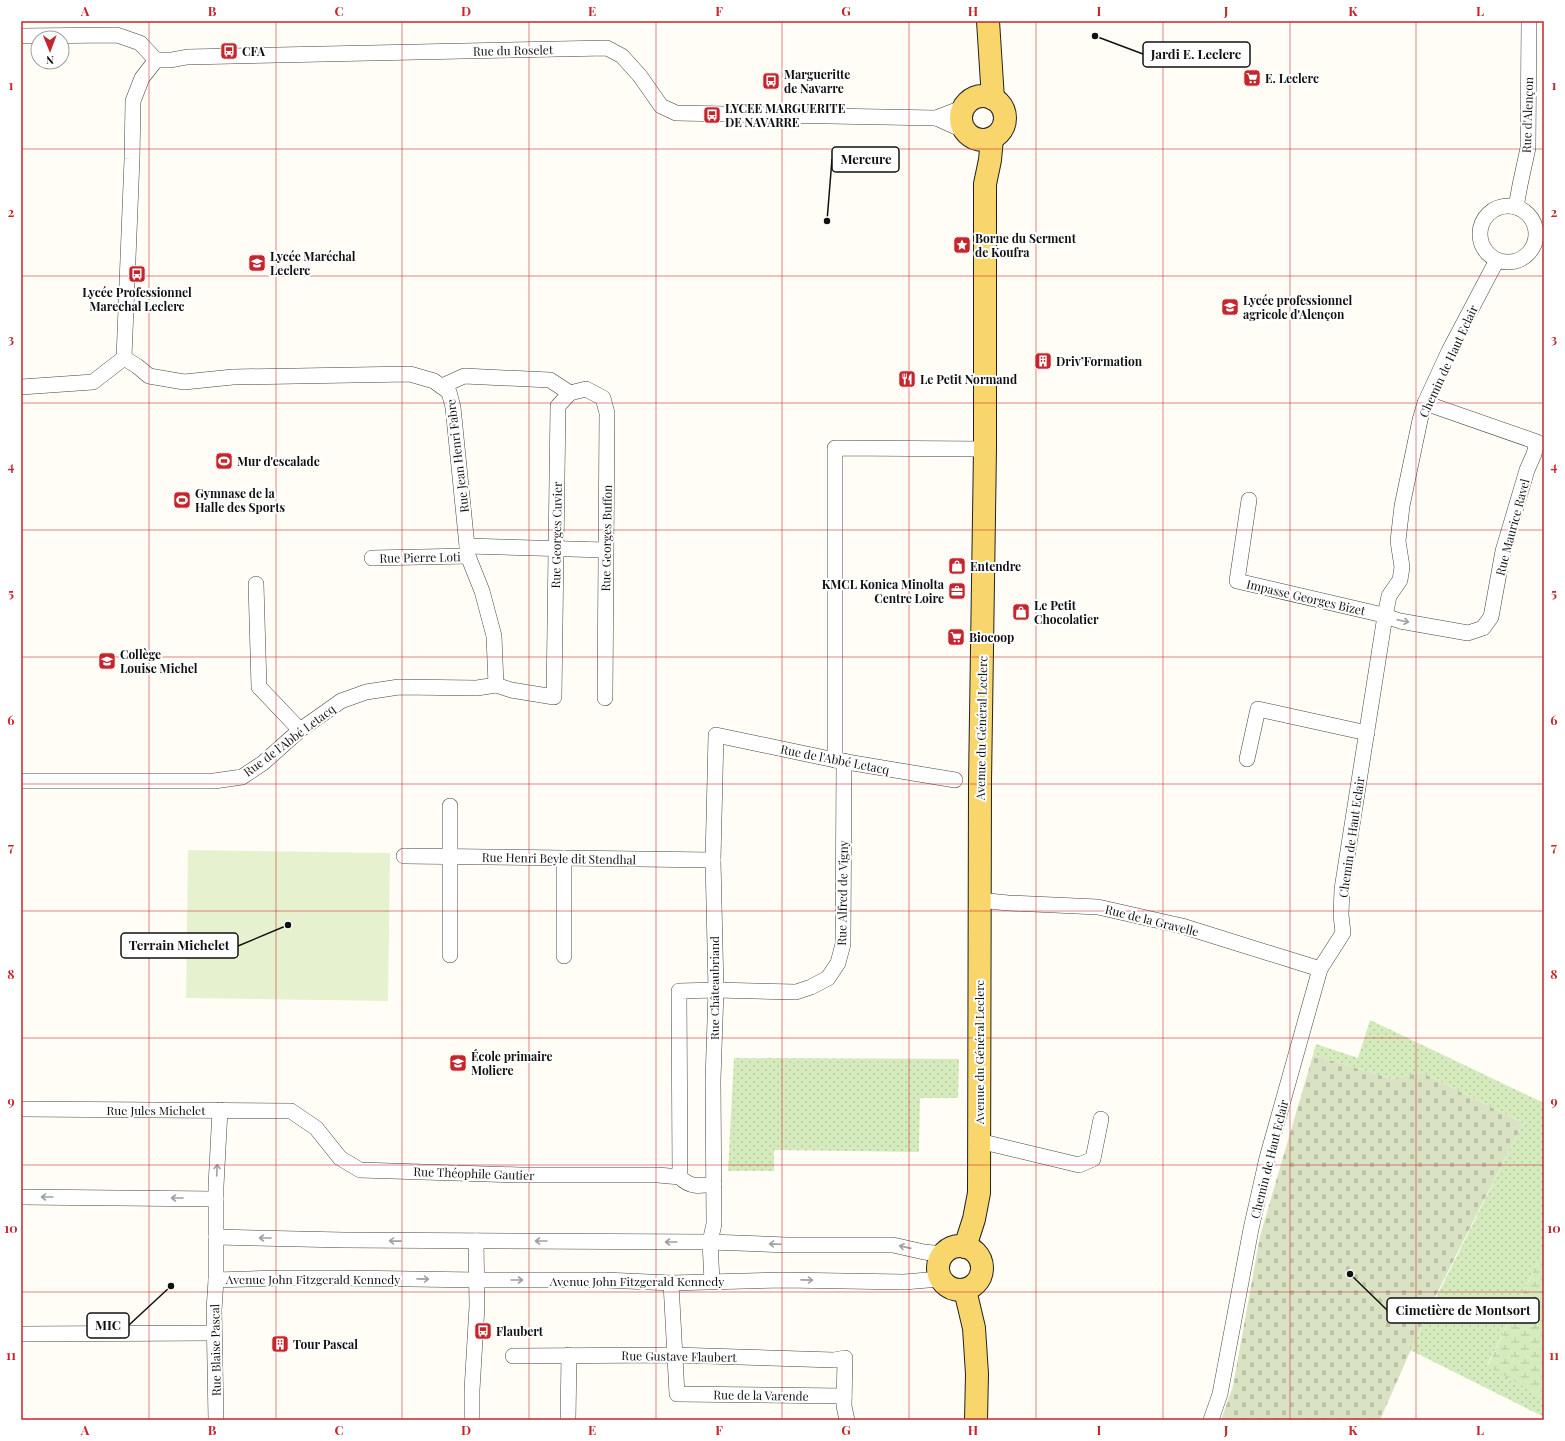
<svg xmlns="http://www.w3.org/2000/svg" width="1565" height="1441" viewBox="0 0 1565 1441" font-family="'Playfair Display',serif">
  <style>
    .wetland { fill: url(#wetland-marsh) }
    .cemetery { fill: url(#cemetery-stones) }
    .park { fill: url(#park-dots) }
    .pitch { fill: #e6f2cf }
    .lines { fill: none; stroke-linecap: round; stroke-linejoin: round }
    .minor-casing { stroke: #444; stroke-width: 16 }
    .primary-casing { stroke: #222; stroke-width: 24 }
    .minor { stroke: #fff; stroke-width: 15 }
    .primary { stroke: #f9d66b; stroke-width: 22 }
    .oneway { stroke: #a0a0a0 }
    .grid { fill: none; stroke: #c4262e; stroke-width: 1; stroke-opacity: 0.55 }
    .labels { text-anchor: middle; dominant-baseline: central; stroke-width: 4; stroke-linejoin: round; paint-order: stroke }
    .street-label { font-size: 12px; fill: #111; stroke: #fff }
    .poi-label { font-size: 12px; font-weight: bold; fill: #111; stroke: #fff; text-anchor: start }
    .leader { fill: none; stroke: #111; stroke-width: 1.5 }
    .callout-dot { fill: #111; stroke: #fff; stroke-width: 1.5 }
    .callout { fill: #fff; stroke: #111; stroke-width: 1.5 }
    .callout-label { font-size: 13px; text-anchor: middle; font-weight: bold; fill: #111 }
    .neatline { fill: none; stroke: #c4262e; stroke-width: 1.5 }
    .grid-label { font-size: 13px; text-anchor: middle; font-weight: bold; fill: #c4262e }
  </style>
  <defs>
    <pattern id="wetland-marsh" width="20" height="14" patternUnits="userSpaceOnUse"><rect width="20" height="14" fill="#d5ebbd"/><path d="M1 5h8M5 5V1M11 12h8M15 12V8" fill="none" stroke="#b6c8a1"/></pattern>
    <pattern id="cemetery-stones" width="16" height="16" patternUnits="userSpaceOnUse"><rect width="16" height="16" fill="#d9e3c4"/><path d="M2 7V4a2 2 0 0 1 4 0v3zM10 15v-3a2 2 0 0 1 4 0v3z" fill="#b9c2a7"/></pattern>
    <pattern id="park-dots" width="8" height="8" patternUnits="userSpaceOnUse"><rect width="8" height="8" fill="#d5ebbd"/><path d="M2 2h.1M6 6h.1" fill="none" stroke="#b6c8a1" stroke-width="1.8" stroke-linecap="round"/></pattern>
  </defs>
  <rect width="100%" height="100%" fill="#fffdf5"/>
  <!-- wetland -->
  <polygon class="wetland" points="1544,1249 1544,1398 1487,1367"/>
  <!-- cemetery -->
  <polygon class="cemetery" points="1313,1055 1393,1079 1421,1072 1523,1123 1428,1311 1380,1420 1221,1420 1233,1386 1260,1236"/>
  <!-- park -->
  <g class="park">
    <polygon points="1370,1020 1544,1103 1544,1249 1487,1366 1544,1398 1544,1417 1410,1350 1523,1123 1421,1072 1393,1079 1313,1055 1316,1044 1358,1058"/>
    <polygon points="734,1058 959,1059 958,1098 920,1098 919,1152 774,1150 774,1171 728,1171"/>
  </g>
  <!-- pitch -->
  <polygon class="pitch" points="188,850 390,853 388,1001 186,998"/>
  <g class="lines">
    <defs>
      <g id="minor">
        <polyline points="21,36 117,35 140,43 156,60"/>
        <polyline points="936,118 965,131"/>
        <circle cx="1508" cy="234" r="28"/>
        <polyline points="1516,207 1520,185 1528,148 1529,21"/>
        <polyline points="124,358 132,159 133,101 142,78 156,60 171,60 187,57 607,48 622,56 640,76 661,106 676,113 936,118 962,108"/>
        <polyline points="124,358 137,366 149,376 184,382 233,377 410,374 434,381 449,392 453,407 468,556 482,591 494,636 496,685"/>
        <polyline points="442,386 464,376 550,380 570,393"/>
        <polyline points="21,387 93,382 124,358"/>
        <polyline points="1249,500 1237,581 1379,614 1400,621 1468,633 1483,628 1491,617 1503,551 1527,470 1534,454 1537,442 1425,403"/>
        <polyline points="467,546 605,550"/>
        <polyline points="372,558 468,556"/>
        <polyline points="256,584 259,687 300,730"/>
        <polyline points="1247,759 1258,709 1367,733"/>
        <polyline points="835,760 835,448 985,449"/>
        <polyline points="21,781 214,781 242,777 263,763 300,730 341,701 366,692 399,687 477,688 496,685 511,690 554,697 558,406 570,393 586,389 603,398 607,413 605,698"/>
        <polyline points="404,856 713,860"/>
        <polyline points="979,900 1008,903 1098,907 1182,926 1320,969"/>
        <polyline points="450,955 450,806"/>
        <polyline points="564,956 564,858"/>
        <polyline points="21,1109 291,1111 316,1128 340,1158 360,1170 520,1175 658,1175 680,1177"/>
        <polyline points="979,1141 1079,1165 1093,1159 1101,1119"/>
        <path d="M714 1184C701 1186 690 1188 680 1177L679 991 716 990 796 992 811 987 828 978 838 963 843 944 844 761"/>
        <polyline points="21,1197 216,1199"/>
        <polyline points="216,1237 344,1240 710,1242 787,1245 893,1245 924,1252 943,1254"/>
        <polyline points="216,1280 278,1278 344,1278 478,1280 605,1280 671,1283 783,1280 904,1282 940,1279"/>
        <polyline points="712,1281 710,1242 714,1224 713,1080 716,990 713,860 716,735 835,760 955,780"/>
        <polyline points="671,1283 677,1394 844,1396"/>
        <polyline points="21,1334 214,1333"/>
        <polyline points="513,1356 674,1355 834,1360 845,1358 844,1406 847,1420"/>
        <polyline points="216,1420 214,1310 216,1280 216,1186 220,1110"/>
        <polyline points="472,1420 472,1390 477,1306 476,1241"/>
        <polyline points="568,1420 569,1355"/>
        <polyline points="1211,1420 1220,1394 1251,1229 1267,1158 1320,969 1343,933 1341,915 1342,889 1385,616 1389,596 1400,580 1402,567 1398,541 1402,506 1420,420 1425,403 1449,351 1497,260"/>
      </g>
      <g id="primary">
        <polyline points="988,21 993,99"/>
        <circle cx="983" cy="118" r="22"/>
        <circle cx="960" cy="1268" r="22"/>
        <polyline points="965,1247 974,1219 979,1193 980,782 985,449 985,184 990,160 992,138"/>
        <polyline points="965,1290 974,1328 977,1374 976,1420"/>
      </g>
    </defs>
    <!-- minor casing -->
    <use href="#minor" class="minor-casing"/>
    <!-- primary casing -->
    <use href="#primary" class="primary-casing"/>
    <!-- minor -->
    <use href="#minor" class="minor"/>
    <!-- primary -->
    <use href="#primary" class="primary"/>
  </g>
  <!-- one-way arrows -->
  <defs><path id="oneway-shaft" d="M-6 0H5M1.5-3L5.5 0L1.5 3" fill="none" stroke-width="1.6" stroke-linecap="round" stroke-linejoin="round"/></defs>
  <g class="oneway">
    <use href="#oneway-shaft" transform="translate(1403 621) rotate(12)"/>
    <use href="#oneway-shaft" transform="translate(217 1170) rotate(-88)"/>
    <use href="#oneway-shaft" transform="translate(47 1197) rotate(-180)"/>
    <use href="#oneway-shaft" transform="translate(177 1198) rotate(-180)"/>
    <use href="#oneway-shaft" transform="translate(265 1238) rotate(180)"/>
    <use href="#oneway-shaft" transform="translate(395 1241) rotate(-179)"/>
    <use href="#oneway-shaft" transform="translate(541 1241) rotate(-180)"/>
    <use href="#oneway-shaft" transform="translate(671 1242) rotate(-180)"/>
    <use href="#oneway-shaft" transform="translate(775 1244) rotate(-178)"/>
    <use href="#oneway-shaft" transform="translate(905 1247) rotate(-167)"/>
    <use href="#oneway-shaft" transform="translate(423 1279) rotate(1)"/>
    <use href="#oneway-shaft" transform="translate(517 1280)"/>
    <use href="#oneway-shaft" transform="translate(807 1280) rotate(1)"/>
  </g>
  <!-- grid -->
  <path class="grid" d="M149 21V1420M276 21V1420M402 21V1420M529 21V1420M656 21V1420M782 21V1420M909 21V1420M1036 21V1420M1163 21V1420M1290 21V1420M1416 21V1420M21 149H1544M21 276H1544M21 403H1544M21 530H1544M21 657H1544M21 784H1544M21 911H1544M21 1038H1544M21 1165H1544M21 1292H1544"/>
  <!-- icons -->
  <defs>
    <symbol id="bus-square" viewBox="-11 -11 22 22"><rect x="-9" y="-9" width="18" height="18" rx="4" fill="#c4262e" stroke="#fff"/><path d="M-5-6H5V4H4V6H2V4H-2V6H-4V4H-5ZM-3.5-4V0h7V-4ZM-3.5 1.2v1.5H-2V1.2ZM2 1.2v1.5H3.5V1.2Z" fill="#fff"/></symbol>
    <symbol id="supermarket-square" viewBox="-11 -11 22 22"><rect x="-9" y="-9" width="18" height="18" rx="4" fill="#c4262e" stroke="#fff"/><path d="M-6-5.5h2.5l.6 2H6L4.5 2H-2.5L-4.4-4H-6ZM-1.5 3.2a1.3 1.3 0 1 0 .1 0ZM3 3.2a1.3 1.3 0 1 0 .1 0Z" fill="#fff"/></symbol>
    <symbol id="sight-square" viewBox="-11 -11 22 22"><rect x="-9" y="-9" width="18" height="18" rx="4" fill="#c4262e" stroke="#fff"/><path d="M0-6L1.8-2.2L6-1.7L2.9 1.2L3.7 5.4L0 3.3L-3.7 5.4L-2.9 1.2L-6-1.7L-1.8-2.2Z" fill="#fff"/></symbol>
    <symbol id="school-square" viewBox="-11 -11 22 22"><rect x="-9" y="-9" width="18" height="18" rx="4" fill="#c4262e" stroke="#fff"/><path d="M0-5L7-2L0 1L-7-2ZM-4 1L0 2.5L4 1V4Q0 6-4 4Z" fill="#fff"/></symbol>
    <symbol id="building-square" viewBox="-11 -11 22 22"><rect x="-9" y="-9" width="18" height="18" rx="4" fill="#c4262e" stroke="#fff"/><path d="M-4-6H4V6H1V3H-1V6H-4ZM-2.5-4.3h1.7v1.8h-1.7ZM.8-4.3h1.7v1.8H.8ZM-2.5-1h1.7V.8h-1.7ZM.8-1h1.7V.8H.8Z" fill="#fff"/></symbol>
    <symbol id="restaurant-square" viewBox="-11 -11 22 22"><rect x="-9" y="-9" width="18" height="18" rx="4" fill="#c4262e" stroke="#fff"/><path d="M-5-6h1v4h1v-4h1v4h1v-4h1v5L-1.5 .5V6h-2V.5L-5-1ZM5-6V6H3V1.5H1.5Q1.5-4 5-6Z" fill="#fff"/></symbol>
    <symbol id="stadium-square" viewBox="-11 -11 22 22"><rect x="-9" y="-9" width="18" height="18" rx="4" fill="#c4262e" stroke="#fff"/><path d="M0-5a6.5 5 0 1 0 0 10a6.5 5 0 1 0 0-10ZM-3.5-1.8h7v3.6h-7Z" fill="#fff"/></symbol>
    <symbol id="shop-square" viewBox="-11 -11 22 22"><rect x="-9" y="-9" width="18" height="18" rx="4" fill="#c4262e" stroke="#fff"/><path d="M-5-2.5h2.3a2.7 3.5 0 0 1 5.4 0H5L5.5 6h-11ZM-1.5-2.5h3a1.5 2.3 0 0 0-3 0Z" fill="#fff"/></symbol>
    <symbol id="office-square" viewBox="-11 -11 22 22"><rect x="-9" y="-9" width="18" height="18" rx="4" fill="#c4262e" stroke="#fff"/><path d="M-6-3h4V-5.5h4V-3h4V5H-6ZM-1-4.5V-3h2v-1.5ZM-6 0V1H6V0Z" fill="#fff"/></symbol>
  </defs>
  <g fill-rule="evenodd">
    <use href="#bus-square" x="219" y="41" width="20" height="20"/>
    <use href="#supermarket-square" x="1242" y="68" width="20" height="20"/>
    <use href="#bus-square" x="761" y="71" width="20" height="20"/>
    <use href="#bus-square" x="702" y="105" width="20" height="20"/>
    <use href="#sight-square" x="952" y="235" width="20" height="20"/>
    <use href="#school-square" x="247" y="253" width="20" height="20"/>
    <use href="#bus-square" x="127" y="264" width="20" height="20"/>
    <use href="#school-square" x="1220" y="297" width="20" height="20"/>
    <use href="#building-square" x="1033" y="351" width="20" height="20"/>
    <use href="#restaurant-square" x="897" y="369" width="20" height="20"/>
    <use href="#stadium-square" x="214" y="451" width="20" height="20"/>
    <use href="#stadium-square" x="172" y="490" width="20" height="20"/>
    <use href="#shop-square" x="947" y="556" width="20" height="20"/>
    <use href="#office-square" x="947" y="581" width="20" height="20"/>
    <use href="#shop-square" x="1011" y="602" width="20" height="20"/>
    <use href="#supermarket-square" x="946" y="627" width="20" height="20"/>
    <use href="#school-square" x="97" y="651" width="20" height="20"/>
    <use href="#school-square" x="448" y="1053" width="20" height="20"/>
    <use href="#bus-square" x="473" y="1321" width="20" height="20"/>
    <use href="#building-square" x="270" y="1334" width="20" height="20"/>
  </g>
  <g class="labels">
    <!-- street labels -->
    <g class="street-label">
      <text transform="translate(513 50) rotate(-1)">Rue du Roselet</text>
      <text transform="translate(1527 115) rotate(-88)">Rue d'Alençon</text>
      <text transform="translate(1448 361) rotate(-65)">Chemin de Haut Eclair</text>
      <text transform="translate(457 456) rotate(-97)">Rue Jean Henri Fabre</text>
      <text transform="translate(1512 527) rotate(-75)">Rue Maurice Ravel</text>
      <text transform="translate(556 535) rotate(-89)">Rue Georges Cuvier</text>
      <text transform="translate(606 538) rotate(-89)">Rue Georges Buffon</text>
      <text transform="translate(420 557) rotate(-1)">Rue Pierre Loti</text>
      <text transform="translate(1306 597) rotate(13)">Impasse Georges Bizet</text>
      <text transform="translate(981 728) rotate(-89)">Avenue du Général Leclerc</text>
      <text transform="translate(289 740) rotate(-37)">Rue de l'Abbé Letacq</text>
      <text transform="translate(835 759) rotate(11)">Rue de l'Abbé Letacq</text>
      <text transform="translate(1351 837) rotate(-82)">Chemin de Haut Eclair</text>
      <text transform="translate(559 858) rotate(1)">Rue Henri Beyle dit Stendhal</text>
      <text transform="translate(842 893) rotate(-89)">Rue Alfred de Vigny</text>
      <text transform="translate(1152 920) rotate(14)">Rue de la Gravelle</text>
      <text transform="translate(714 988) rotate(-90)">Rue Châteaubriand</text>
      <text transform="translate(979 1052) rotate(-90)">Avenue du Général Leclerc</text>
      <text x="156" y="1110">Rue Jules Michelet</text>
      <text transform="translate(1269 1159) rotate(-76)">Chemin de Haut Eclair</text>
      <text transform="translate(474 1173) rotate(2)">Rue Théophile Gautier</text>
      <text x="313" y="1279">Avenue John Fitzgerald Kennedy</text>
      <text x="637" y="1281">Avenue John Fitzgerald Kennedy</text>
      <text transform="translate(215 1350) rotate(-91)">Rue Blaise Pascal</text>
      <text transform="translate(679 1356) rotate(1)">Rue Gustave Flaubert</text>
      <text transform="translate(761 1395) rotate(1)">Rue de la Varende</text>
    </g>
    <!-- poi labels -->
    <g class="poi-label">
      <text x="242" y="51">CFA</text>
      <text x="784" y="74">Margueritte<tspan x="784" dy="14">de Navarre</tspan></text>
      <text x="1265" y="78">E. Leclerc</text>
      <text x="725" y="108">LYCEE MARGUERITE<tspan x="725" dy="14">DE NAVARRE</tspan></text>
      <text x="975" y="238">Borne du Serment<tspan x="975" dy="14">de Koufra</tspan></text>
      <text x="270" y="256">Lycée Maréchal<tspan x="270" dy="14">Leclerc</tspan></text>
      <text x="137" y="292" text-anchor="middle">Lycée Professionnel<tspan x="137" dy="14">Marechal Leclerc</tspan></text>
      <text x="1243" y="300">Lycée professionnel<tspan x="1243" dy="14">agricole d'Alençon</tspan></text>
      <text x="1056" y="361">Driv’Formation</text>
      <text x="920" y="379">Le Petit Normand</text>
      <text x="237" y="461">Mur d'escalade</text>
      <text x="195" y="493">Gymnase de la<tspan x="195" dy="14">Halle des Sports</tspan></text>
      <text x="970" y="566">Entendre</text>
      <text x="944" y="584" text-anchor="end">KMCL Konica Minolta<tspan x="944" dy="14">Centre Loire</tspan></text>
      <text x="1034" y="605">Le Petit<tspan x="1034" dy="14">Chocolatier</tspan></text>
      <text x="969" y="637">Biocoop</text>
      <text x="120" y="654">Collège<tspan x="120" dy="14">Louise Michel</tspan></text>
      <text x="471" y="1056">École primaire<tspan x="471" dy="14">Moliere</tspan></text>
      <text x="496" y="1331">Flaubert</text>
      <text x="293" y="1344">Tour Pascal</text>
    </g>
  </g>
  <!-- callouts -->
  <path class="leader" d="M1095 36L1143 54M827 221L832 159M288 925L238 946M1350 1274L1387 1310M171 1286L129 1325"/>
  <g class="callout-dot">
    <circle cx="1095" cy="36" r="4"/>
    <circle cx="827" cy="221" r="4"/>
    <circle cx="288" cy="925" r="4"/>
    <circle cx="1350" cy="1274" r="4"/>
    <circle cx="171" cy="1286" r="4"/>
  </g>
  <g class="callout">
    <rect x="1143" y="42" width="107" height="25" rx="4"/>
    <rect x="832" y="147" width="67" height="25" rx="4"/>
    <rect x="121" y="933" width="117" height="25" rx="4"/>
    <rect x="1387" y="1298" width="152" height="25" rx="4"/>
    <rect x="87" y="1313" width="42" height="25" rx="4"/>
  </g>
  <g class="callout-label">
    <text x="1196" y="59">Jardi E. Leclerc</text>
    <text x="866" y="164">Mercure</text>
    <text x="179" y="950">Terrain Michelet</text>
    <text x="1463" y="1315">Cimetière de Montsort</text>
    <text x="108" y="1330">MIC</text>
  </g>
  <!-- border -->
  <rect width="1565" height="1441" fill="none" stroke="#ffffff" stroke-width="44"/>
  <!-- north arrow -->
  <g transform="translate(50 50) rotate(179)"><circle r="19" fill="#ffffff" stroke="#a0a0a0"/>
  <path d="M0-3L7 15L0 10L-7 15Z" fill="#c4262e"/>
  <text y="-6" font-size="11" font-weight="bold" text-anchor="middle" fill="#111111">N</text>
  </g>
  <rect x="22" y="22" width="1521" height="1397" class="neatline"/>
  <g class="grid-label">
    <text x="85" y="16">A</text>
    <text x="212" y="16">B</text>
    <text x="339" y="16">C</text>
    <text x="466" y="16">D</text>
    <text x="592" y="16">E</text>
    <text x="719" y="16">F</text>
    <text x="846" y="16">G</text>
    <text x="973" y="16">H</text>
    <text x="1099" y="16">I</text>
    <text x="1226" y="16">J</text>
    <text x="1353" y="16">K</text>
    <text x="1480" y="16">L</text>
    <text x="11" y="90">1</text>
    <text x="1554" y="90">1</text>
    <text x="11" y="217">2</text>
    <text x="1554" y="217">2</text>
    <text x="11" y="344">3</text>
    <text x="1554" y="344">3</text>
    <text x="11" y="471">4</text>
    <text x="1554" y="471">4</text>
    <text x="11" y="598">5</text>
    <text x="1554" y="598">5</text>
    <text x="11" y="725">6</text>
    <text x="1554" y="725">6</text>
    <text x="11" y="852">7</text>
    <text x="1554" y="852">7</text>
    <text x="11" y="979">8</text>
    <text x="1554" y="979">8</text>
    <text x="11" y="1106">9</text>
    <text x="1554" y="1106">9</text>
    <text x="11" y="1233">10</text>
    <text x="1554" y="1233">10</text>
    <text x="11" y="1360">11</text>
    <text x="1554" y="1360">11</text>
    <text x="85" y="1435">A</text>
    <text x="212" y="1435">B</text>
    <text x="339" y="1435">C</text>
    <text x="466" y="1435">D</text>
    <text x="592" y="1435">E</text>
    <text x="719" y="1435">F</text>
    <text x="846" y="1435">G</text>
    <text x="973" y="1435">H</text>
    <text x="1099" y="1435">I</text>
    <text x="1226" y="1435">J</text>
    <text x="1353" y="1435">K</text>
    <text x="1480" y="1435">L</text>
  </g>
</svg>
